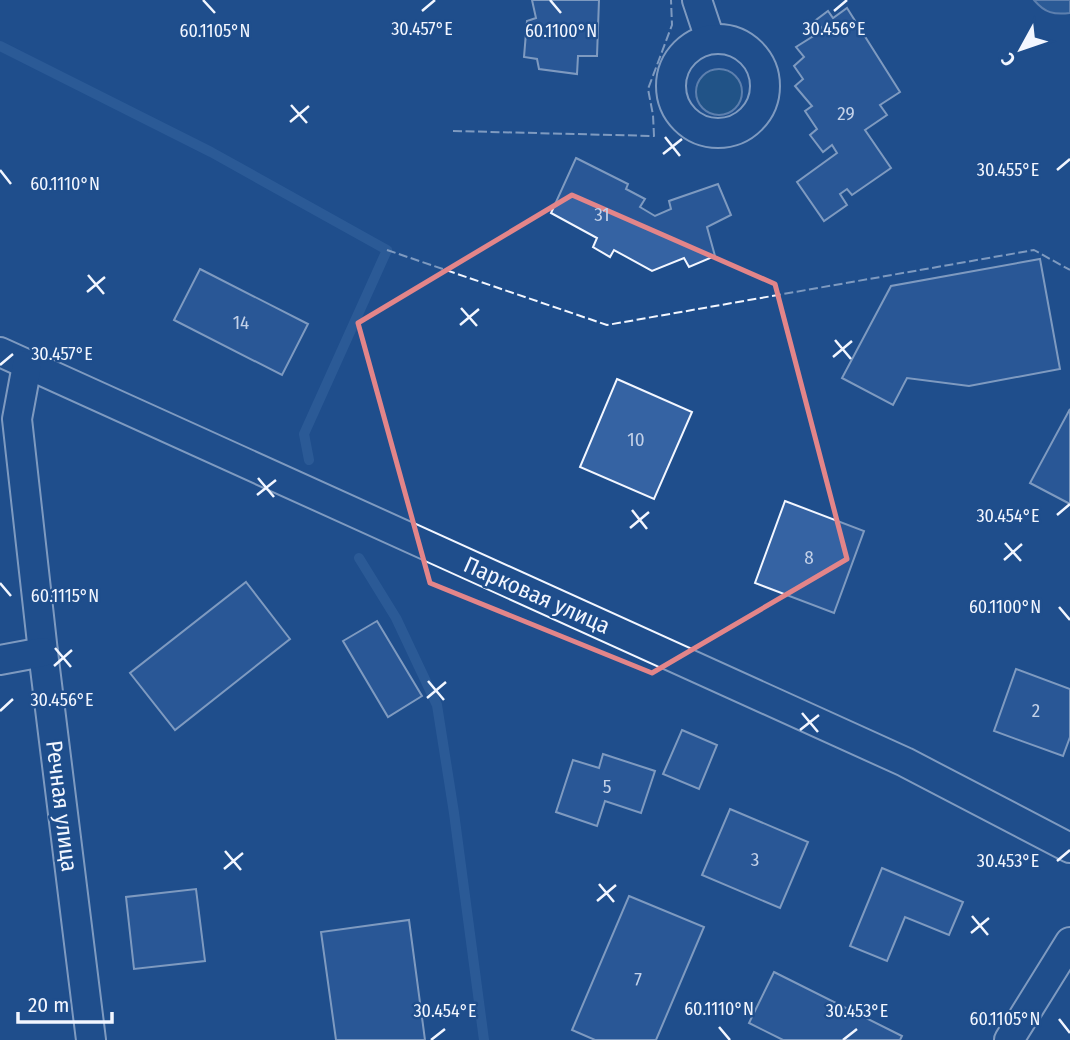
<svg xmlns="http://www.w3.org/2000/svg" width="1070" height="1040" viewBox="0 0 1070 1040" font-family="'Fira Sans Condensed',sans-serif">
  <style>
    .green { fill: #245a82; stroke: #a8bbd7; stroke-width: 2 }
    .water { fill: #3b69a3; stroke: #a8bbd7; stroke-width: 2 }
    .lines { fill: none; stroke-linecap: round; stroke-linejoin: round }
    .stream { stroke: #3b69a3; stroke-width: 10 }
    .building { fill: #3563a3; stroke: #f2f6ff; stroke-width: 2 }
    .minor-casing { stroke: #f2f6ff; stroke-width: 32 }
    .minor { stroke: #1f4e8c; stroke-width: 28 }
    .fence { stroke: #f2f6ff; stroke-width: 2; stroke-dasharray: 9 3.5; stroke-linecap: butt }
    .marked { fill: none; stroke: #e38589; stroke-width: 5; stroke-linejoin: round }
    .ticks { fill: none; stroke: #f2f6ff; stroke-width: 2.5 }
    .labels { text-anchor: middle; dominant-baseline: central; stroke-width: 5; stroke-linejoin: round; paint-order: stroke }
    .number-label { font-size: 19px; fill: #c3d1e8 }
    .street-label { font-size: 23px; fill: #f2f6ff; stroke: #1f4e8c }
    .ticks-label { font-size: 18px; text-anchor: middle; fill: #f2f6ff; stroke: #1f4e8c; stroke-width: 5; stroke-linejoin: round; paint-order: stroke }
  </style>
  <rect width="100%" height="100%" fill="#1f4e8c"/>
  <!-- green -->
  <circle class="green" cx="719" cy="92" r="23"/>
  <!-- water -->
  <path class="water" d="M1034 0H1070V13C1054 15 1045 13 1034 0Z"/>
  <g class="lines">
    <!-- stream -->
    <g class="stream">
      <polyline points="0,46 211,152 387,250 304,434 309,460"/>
      <polyline points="359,558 396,618 437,705 454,813 484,1040"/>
    </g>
  </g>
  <!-- building -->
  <g class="building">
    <polygon points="532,0 599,0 597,56 578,56 577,74 539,69 537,59 524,57 527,21 536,18"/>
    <polygon points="847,8 900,92 880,105 887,115 865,130 891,168 852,195 847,189 840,194 847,205 824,221 797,182 837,153 832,145 823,152 810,135 817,129 805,111 812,106 795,86 803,79 794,66 804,57 796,47 823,30 816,20 828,11 833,18"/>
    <polygon points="576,158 628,184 626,189 645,199 640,207 655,216 671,209 669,201 718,184 731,215 707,227 715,256 689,267 684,258 652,271 614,250 610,257 593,247 597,238 551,213"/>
    <polygon points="1040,259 1060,369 969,386 907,378 893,405 842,378 891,286"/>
    <polygon points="200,269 308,324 282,375 174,320"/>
    <polygon points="617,379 692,412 654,499 580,467"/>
    <polygon points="1070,409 1070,504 1030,483"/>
    <polygon points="785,501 864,531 834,613 755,583"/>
    <polygon points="246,582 290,639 175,730 130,673"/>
    <polygon points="377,621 422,696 388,717 343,641"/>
    <polygon points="1016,669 1070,689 1070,737 1063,756 994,731"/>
    <polygon points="682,730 717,745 699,789 663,774"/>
    <polygon points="603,754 655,771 641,813 605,801 597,826 556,812 573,760 599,768"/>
    <polygon points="730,809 808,842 780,908 702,875"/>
    <polygon points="882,868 963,902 949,935 905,917 887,961 850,946"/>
    <polygon points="196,889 205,961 134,969 126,897"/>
    <polygon points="629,896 704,927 656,1040 595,1040 572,1030"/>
    <polygon points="409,920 425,1040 336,1040 321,932"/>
    <polygon points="774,972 902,1036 900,1040 783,1040 749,1023"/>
  </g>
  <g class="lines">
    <defs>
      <g id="minor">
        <polyline points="697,0 710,39"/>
        <circle cx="718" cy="86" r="47"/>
        <polyline points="0,352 905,762 1070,848"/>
        <polyline points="27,365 17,419 43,652 91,1040"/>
        <polyline points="0,660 43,652"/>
        <polyline points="1009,1040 1070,942"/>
      </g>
    </defs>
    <!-- minor casing -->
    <use href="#minor" class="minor-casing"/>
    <!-- minor -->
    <use href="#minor" class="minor"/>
    <!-- fence -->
    <g class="fence">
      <polyline points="453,131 654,136 653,115 648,89 672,25 671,0"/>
      <polyline points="387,250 607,325 1034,250 1070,270"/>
    </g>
  </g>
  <!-- marked area -->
  <path d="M0 0H1070V1040H0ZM572 195 775 284 847 559 652 673 430 583 358 323Z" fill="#1f4e8c" fill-opacity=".55" fill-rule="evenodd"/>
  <path class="marked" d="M572 195 775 284 847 559 652 673 430 583 358 323Z"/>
  <!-- ticks -->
  <path class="ticks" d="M203 0 215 13M550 0 561 13M422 11 435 0M834 11 847 0M291 105 307 123M290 122 309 106M665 137 680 156M663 154 682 139M0 170 11 184M1057 170 1070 159M88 275 104 294M87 292 105 277M461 308 477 326M460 325 479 309M835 340 851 359M833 357 852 341M0 365 13 354M258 478 274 497M257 495 276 480M632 510 647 529M1057 515 1070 504M630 528 649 512M1005 543 1021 561M1004 560 1022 544M0 583 11 596M1059 607 1070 620M55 648 71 667M54 666 72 650M428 681 444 700M427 698 446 682M0 711 13 699M802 713 818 732M800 730 819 715M225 851 241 870M1057 861 1070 850M224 869 243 853M599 884 614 902M597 901 616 885M972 916 988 935M971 933 989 918M1059 1019 1070 1033M719 1027 730 1040M431 1040 445 1029M843 1040 857 1029"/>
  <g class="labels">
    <!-- number labels -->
    <g class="number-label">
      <text x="846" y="113">29</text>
      <text x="602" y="214">31</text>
      <text x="241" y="322">14</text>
      <text x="636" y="439">10</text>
      <text x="809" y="557">8</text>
      <text x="1036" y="710">2</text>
      <text x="607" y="786">5</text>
      <text x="755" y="859">3</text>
      <text x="638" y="979">7</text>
    </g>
    <!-- street labels -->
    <g class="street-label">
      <text transform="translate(537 595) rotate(24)">Парковая улица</text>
      <text transform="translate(62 806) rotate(83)">Речная улица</text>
    </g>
  </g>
  <g class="ticks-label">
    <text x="422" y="35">30.457°E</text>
    <text x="834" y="35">30.456°E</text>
    <text x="215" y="37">60.1105°N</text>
    <text x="561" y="37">60.1100°N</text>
    <text x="1008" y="176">30.455°E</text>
    <text x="65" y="190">60.1110°N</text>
    <text x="62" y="360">30.457°E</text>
    <text x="1008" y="522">30.454°E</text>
    <text x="65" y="602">60.1115°N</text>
    <text x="1005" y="613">60.1100°N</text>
    <text x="62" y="706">30.456°E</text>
    <text x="1008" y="867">30.453°E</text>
    <text x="719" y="1015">60.1110°N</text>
    <text x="445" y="1017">30.454°E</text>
    <text x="857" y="1017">30.453°E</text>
    <text x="1005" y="1025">60.1105°N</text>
  </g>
  <!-- north arrow -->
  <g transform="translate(1021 49) rotate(230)" stroke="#1f4e8c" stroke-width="5" paint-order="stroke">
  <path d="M0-5L12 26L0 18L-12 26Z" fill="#f2f6ff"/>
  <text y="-10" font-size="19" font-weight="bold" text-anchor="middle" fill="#f2f6ff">С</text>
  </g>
  <!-- scale -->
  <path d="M18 1012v10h94v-10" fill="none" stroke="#f2f6ff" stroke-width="3.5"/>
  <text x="28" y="1012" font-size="21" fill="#f2f6ff" stroke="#1f4e8c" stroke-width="5" paint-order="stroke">20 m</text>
</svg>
